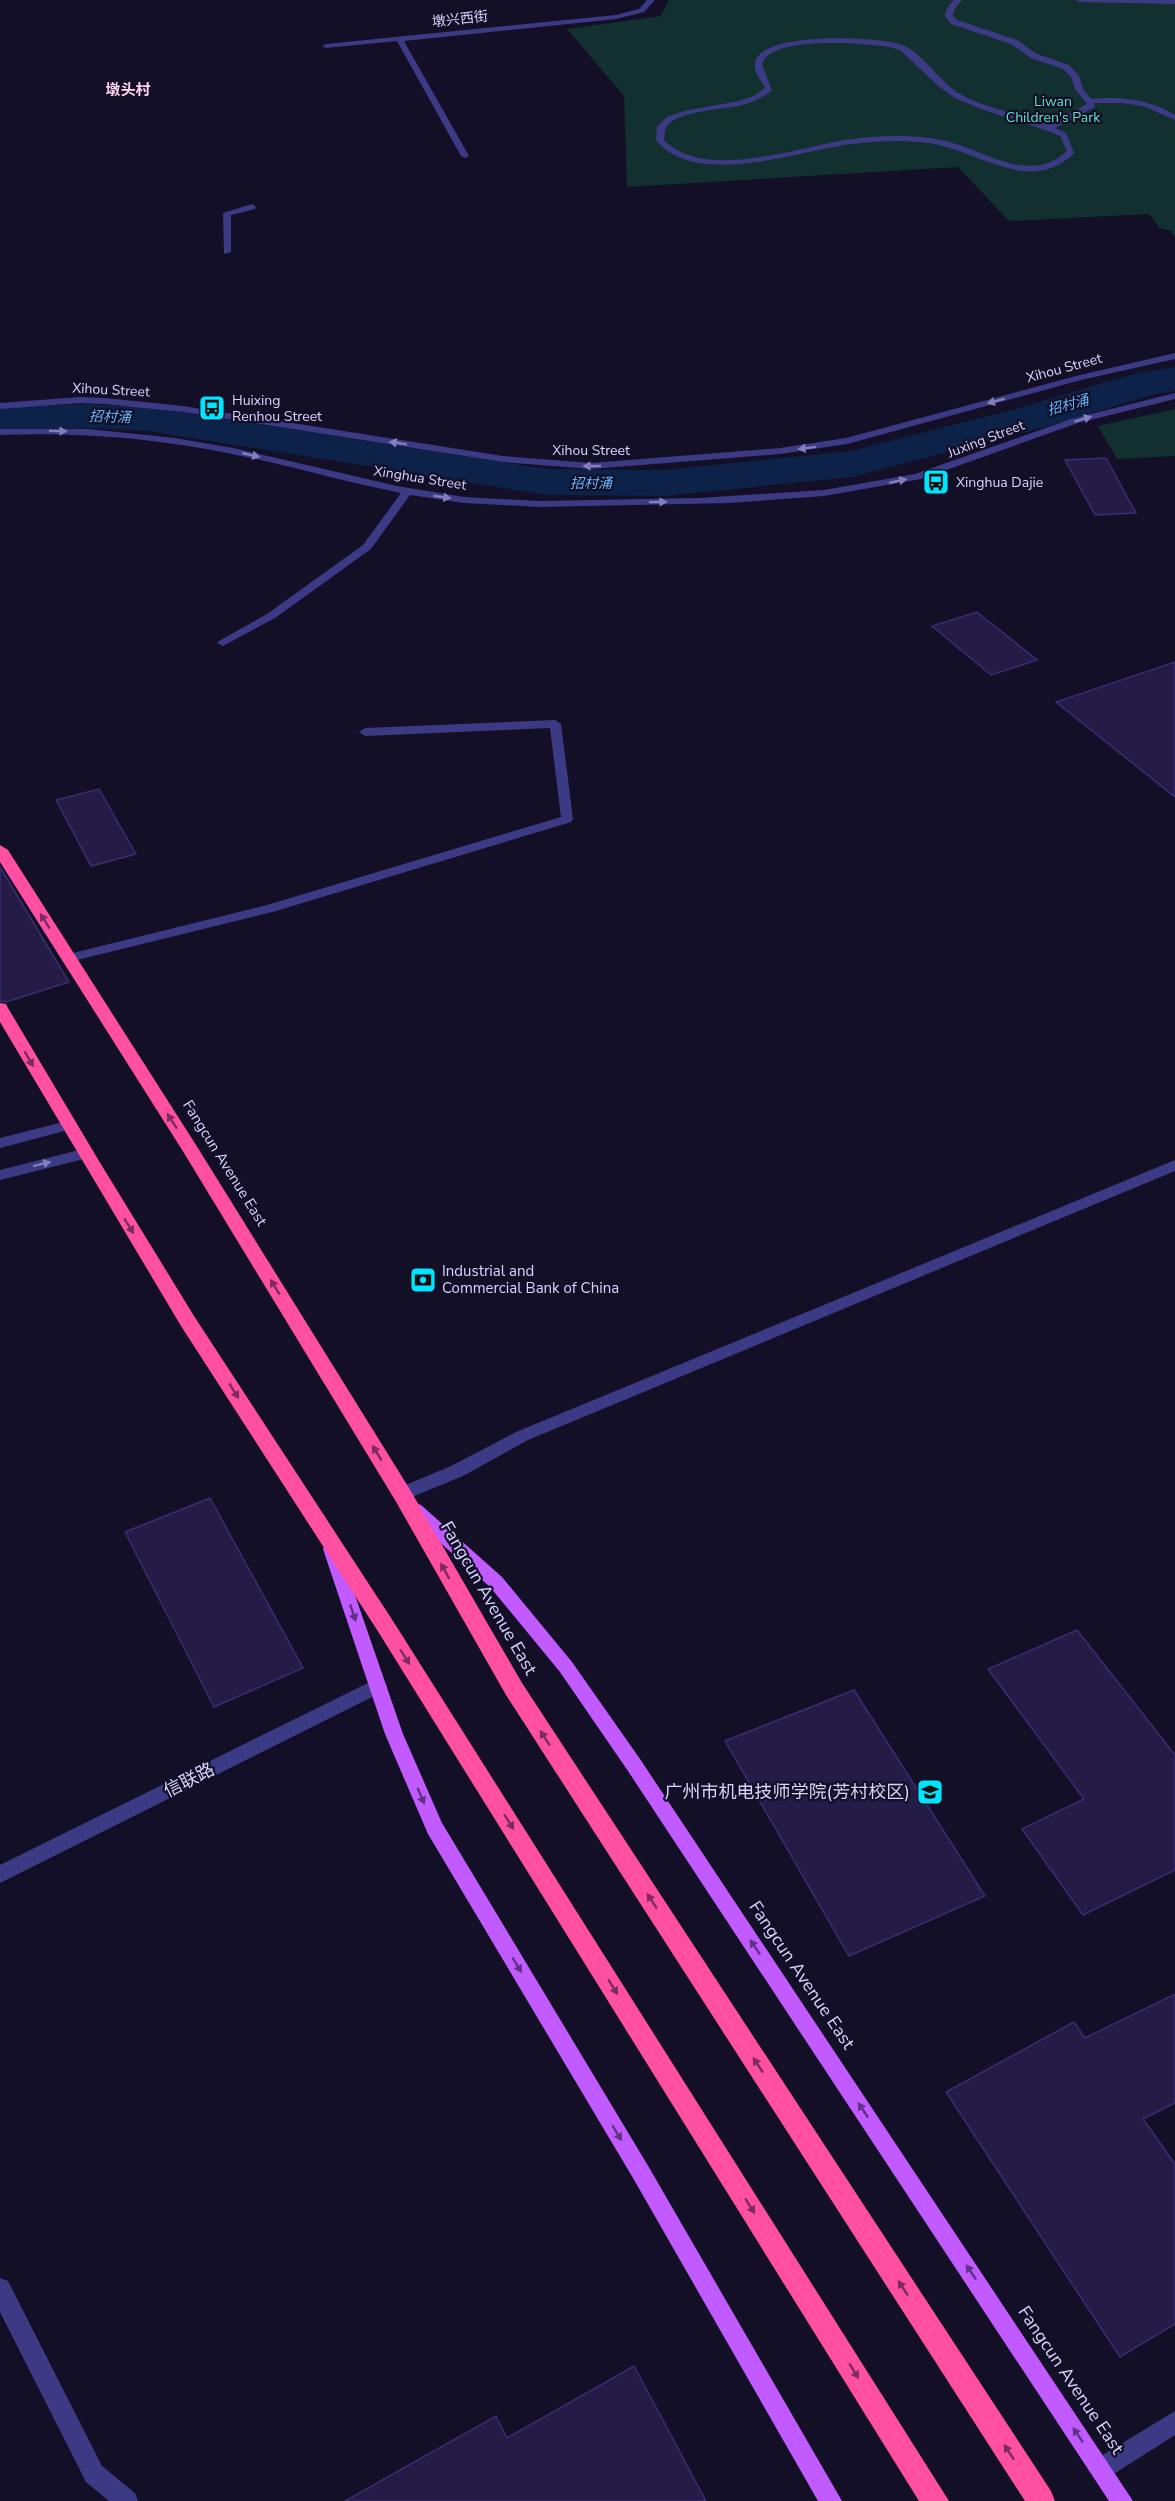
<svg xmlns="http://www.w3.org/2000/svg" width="1175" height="2501" viewBox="0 0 1175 2501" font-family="'Nunito Sans','Noto Sans SC',sans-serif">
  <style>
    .green { fill: #12302f }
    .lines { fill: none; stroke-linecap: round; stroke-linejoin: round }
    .river { fill: #0c2248; fill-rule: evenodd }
    .building { fill: #241b47; stroke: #3b2d73; stroke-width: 1.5 }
    .minor { fill: #3d3a85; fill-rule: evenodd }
    .major { fill: #c25bff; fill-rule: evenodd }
    .highway { fill: #ff4fa3; fill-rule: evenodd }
    .oneway { fill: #837fbc }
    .oneway2 { fill: #7d2c5e }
    .oneway3 { fill: #623188 }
    .labels { text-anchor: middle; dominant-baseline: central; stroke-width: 4.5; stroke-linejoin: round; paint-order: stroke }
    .far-street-label { font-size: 14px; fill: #d9d4ff; stroke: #130f26 }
    .far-park-label { font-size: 14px; fill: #5fe0c0; stroke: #130f26 }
    .far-poi-label { font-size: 14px; fill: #d9d4ff; stroke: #130f26; text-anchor: start }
    .far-water-label { font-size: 14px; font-style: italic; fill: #62b6ff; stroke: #130f26 }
    .far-quarter-label { font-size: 15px; font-weight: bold; fill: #ffd6f0; stroke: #130f26 }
    .street-label { font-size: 15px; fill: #d9d4ff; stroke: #130f26 }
    .poi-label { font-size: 15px; fill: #d9d4ff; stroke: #130f26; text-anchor: start }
    .near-street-label { font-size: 18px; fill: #d9d4ff; stroke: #130f26 }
    .near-poi-label { font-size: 18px; fill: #d9d4ff; stroke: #130f26; text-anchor: end }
  </style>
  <rect width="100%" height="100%" fill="#130f26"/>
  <!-- green -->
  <g class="green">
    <polygon points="669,0 1175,0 1175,238 1171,231 1160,228 1149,214 1009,221 958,167 627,187 624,96 567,29 661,16"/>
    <polygon points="1175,409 1175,456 1117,459 1098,426"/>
  </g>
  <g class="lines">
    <!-- river -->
    <polygon class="river" points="1175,367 1175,391 1155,394 1049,426 867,473 852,477 664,496 547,495 147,431 87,428 0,431 0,407 87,404 147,407 547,469 664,470 851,451 1019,408 1137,373"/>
  </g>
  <!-- building -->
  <g class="building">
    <polygon points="1106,458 1136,513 1095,515 1065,460"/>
    <polygon points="977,612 1037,660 991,675 932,626"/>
    <polygon points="1175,662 1175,797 1056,702"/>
    <polygon points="99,789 136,854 91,866 56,800"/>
    <polygon points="0,867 69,982 6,1002 0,1001"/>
    <polygon points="210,1498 303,1668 214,1707 125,1532"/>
    <polygon points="1077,1630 1175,1755 1175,1870 1083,1915 1022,1829 1084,1799 988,1669"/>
    <polygon points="854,1690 985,1896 849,1956 725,1741"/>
    <polygon points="1175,1994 1175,2103 1143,2119 1175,2164 1175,2324 1120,2357 946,2092 1074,2022 1085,2038"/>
    <polygon points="634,2366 706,2501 345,2501 496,2416 507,2438"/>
  </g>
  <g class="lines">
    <!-- minor -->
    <g class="minor">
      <polygon points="647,0 655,0 644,12 616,19 404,41 469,156 465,158 461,156 397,41 326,48 322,46 326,44 616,15 639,9"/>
      <path d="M954 0H962L955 8 953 16 957 20 1017 40 1037 54 1069 65 1079 76 1083 89 1091 99C1120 96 1149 99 1175 115V120L1143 106 1122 103H1094L1095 107 1055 128 1066 133 1074 153C1034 193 987 157 943 146 925 141 907 141 888 141 870 142 852 143 834 147 787 155 693 186 656 140L657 127 667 117 684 111 739 101 754 96 765 88C762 81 753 72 755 63 759 31 879 36 902 45 926 55 939 83 962 95 989 110 1020 113 1049 125L1087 104 1075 89 1071 77 1063 69 1031 58 1011 44 951 24 945 16 947 8ZM846 43 885 46 900 50 937 85 955 98 981 109 1048 131 1060 136 1067 151C1033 184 990 154 953 143 921 134 886 135 853 139 802 145 706 183 664 140 665 135 664 130 667 126 679 110 723 110 742 105 754 102 762 97 772 91L762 64C770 41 825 43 846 43Z"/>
      <polygon points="1076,0 1175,0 1175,4 1080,2"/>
      <polygon points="252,204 256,207 255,209 231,215 231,252 224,254 223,213"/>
      <polygon points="1175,353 1175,359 1081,380 847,444 780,454 591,469 503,462 183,412 105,404 80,403 0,409 0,403 80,397 105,398 183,406 503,456 591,463 780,448 846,438 1076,376"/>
      <path d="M1175 393V399L1078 423 921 479 824 496 730 503 540 507 464 503 410 495 371 549 275 618 223 646 217 643 219 641 267 614 363 545 401 493C344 482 288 465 232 454 155 438 78 432 0 435V429H88L175 438 233 448 397 486 464 497 540 501 699 498 824 490 915 474 1071 419Z"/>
      <polygon points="555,720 561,724 573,819 571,822 276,911 69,962 62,958 69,954 267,905 561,817 550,728 365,736 359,732 365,728"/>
      <polygon points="67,1121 72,1123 74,1126 72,1129 0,1148 0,1138"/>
      <polygon points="83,1149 90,1154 88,1158 0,1180 0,1170"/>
      <polygon points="1175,1160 1175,1171 528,1440 463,1476 402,1501 396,1499 394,1494 396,1489 451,1466 516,1432"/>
      <polygon points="378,1678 384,1681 387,1686 384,1691 0,1883 0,1865"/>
      <polygon points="0,2278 8,2281 102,2466 135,2493 138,2501 109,2501 86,2482 0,2312"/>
      <polygon points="1175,2411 1175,2435 1109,2477 1101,2480 1093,2477 1090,2469 1093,2461"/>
    </g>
    <!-- major -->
    <g class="major">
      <polygon points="415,1503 421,1505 502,1577 572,1662 640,1759 1133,2501 1109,2501 628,1771 560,1672 490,1587 409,1515 407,1510 409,1505"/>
      <polygon points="331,1542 337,1544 339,1549 403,1734 442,1823 647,2164 842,2501 818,2501 633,2178 428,1834 385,1734 323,1549 325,1544"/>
    </g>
    <!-- highway -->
    <g class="highway">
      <polygon points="0,845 8,850 196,1145 409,1488 522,1683 1051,2491 1055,2501 1025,2501 506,1695 395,1500 184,1153 0,862"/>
      <polygon points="0,1003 6,1004 8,1008 99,1161 194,1316 393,1621 949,2501 919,2501 379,1633 181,1326 0,1022"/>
    </g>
  </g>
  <!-- one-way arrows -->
  <defs><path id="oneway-solid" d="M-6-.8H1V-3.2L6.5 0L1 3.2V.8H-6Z" transform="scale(1.5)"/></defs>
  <g class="oneway">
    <use href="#oneway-solid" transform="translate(996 401) rotate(165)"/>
    <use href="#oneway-solid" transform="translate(1083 419) rotate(-17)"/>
    <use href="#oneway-solid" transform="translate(58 431) rotate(1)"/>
    <use href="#oneway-solid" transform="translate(398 443) rotate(-171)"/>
    <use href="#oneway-solid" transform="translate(807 448) rotate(173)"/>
    <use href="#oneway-solid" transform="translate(251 455) rotate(13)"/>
    <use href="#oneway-solid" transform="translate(592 466) rotate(180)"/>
    <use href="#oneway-solid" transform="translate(898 481) rotate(-13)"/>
    <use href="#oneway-solid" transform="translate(442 497) rotate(8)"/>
    <use href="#oneway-solid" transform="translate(658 502) rotate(-1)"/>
    <use href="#oneway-solid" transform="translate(42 1164) rotate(-14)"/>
  </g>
  <g class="oneway2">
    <use href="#oneway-solid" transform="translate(45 921) rotate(-122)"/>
    <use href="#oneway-solid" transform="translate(29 1059) rotate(60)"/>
    <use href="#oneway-solid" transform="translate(172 1121) rotate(-123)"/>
    <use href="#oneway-solid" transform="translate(129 1226) rotate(58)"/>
    <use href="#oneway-solid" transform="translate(275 1287) rotate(-121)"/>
    <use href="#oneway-solid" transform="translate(234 1391) rotate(58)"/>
    <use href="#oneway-solid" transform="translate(377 1453) rotate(-121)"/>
    <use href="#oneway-solid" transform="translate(445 1571) rotate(-119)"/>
    <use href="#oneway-solid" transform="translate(405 1657) rotate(58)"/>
    <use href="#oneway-solid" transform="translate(545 1738) rotate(-123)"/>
    <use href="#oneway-solid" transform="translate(509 1822) rotate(58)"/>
    <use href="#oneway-solid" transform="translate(652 1901) rotate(-123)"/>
    <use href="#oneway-solid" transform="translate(613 1987) rotate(58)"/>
    <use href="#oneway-solid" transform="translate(758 2065) rotate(-123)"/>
    <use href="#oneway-solid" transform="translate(750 2206) rotate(58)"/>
    <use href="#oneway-solid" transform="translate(903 2288) rotate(-123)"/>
    <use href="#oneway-solid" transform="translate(854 2371) rotate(58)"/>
    <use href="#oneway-solid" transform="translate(1009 2452) rotate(-123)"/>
  </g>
  <g class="oneway3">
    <use href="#oneway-solid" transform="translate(353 1613) rotate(71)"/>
    <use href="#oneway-solid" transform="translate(421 1796) rotate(67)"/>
    <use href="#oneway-solid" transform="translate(755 1947) rotate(-124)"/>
    <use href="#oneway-solid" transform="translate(517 1965) rotate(59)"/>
    <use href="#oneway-solid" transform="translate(863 2110) rotate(-124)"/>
    <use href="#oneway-solid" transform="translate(617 2133) rotate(59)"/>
    <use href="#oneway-solid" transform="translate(971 2272) rotate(-124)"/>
    <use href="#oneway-solid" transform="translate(1078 2435) rotate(-124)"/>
  </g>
  <!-- icons -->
  <defs>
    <symbol id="bus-square" viewBox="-11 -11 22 22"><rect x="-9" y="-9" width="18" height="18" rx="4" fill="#00e5ff" stroke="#130f26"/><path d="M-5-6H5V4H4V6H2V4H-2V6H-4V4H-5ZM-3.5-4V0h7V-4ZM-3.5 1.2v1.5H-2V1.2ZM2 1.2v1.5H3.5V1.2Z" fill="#111"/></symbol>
    <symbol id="bank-square" viewBox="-11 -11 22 22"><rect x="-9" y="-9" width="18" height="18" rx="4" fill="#00e5ff" stroke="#130f26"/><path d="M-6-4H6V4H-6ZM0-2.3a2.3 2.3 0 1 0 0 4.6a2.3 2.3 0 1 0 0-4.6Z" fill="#111"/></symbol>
    <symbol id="university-square" viewBox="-11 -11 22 22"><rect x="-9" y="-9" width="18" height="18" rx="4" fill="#00e5ff" stroke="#130f26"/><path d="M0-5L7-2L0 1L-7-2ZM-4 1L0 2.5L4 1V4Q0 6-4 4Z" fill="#111"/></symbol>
  </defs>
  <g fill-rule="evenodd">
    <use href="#bus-square" x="197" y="393" width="30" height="30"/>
    <use href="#bus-square" x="921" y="467" width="30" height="30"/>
    <use href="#bank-square" x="408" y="1265" width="30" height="30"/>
    <use href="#university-square" x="915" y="1777" width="30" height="30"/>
  </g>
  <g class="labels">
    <!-- far-street labels -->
    <g class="far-street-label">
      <text transform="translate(460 19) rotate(-6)">墩兴西街</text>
      <text transform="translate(1064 368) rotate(-15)">Xihou Street</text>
      <text transform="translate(111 390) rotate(3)">Xihou Street</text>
      <text transform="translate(986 439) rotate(-21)">Juxing Street</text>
      <text x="591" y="450">Xihou Street</text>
      <text transform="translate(420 478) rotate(9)">Xinghua Street</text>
    </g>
    <!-- far-park labels -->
    <g class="far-park-label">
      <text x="1053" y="101">Liwan<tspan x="1053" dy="16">Children's Park</tspan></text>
    </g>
    <!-- far-poi labels -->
    <g class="far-poi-label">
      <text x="232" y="400">Huixing<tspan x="232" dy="16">Renhou Street</tspan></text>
      <text x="956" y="482">Xinghua Dajie</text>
    </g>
    <!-- far-water labels -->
    <g class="far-water-label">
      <text transform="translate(1068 405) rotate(-15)">招村涌</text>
      <text transform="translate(110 417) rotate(2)">招村涌</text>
      <text x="591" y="483">招村涌</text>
    </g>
    <!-- far-quarter labels -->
    <g class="far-quarter-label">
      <text x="128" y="90">墩头村</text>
    </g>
    <!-- street labels -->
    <g class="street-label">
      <text transform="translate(225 1163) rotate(58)">Fangcun Avenue East</text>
    </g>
    <!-- poi labels -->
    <g class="poi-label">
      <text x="442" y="1271">Industrial and<tspan x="442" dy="17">Commercial Bank of China</tspan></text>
    </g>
    <!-- near-street labels -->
    <g class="near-street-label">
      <text transform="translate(489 1598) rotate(60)">Fangcun Avenue East</text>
      <text transform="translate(189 1780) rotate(-27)">信联路</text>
      <text transform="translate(802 1975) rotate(56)">Fangcun Avenue East</text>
      <text transform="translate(1071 2380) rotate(56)">Fangcun Avenue East</text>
    </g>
    <!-- near-poi labels -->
    <g class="near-poi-label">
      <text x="910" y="1792">广州市机电技师学院(芳村校区)</text>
    </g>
  </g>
</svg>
